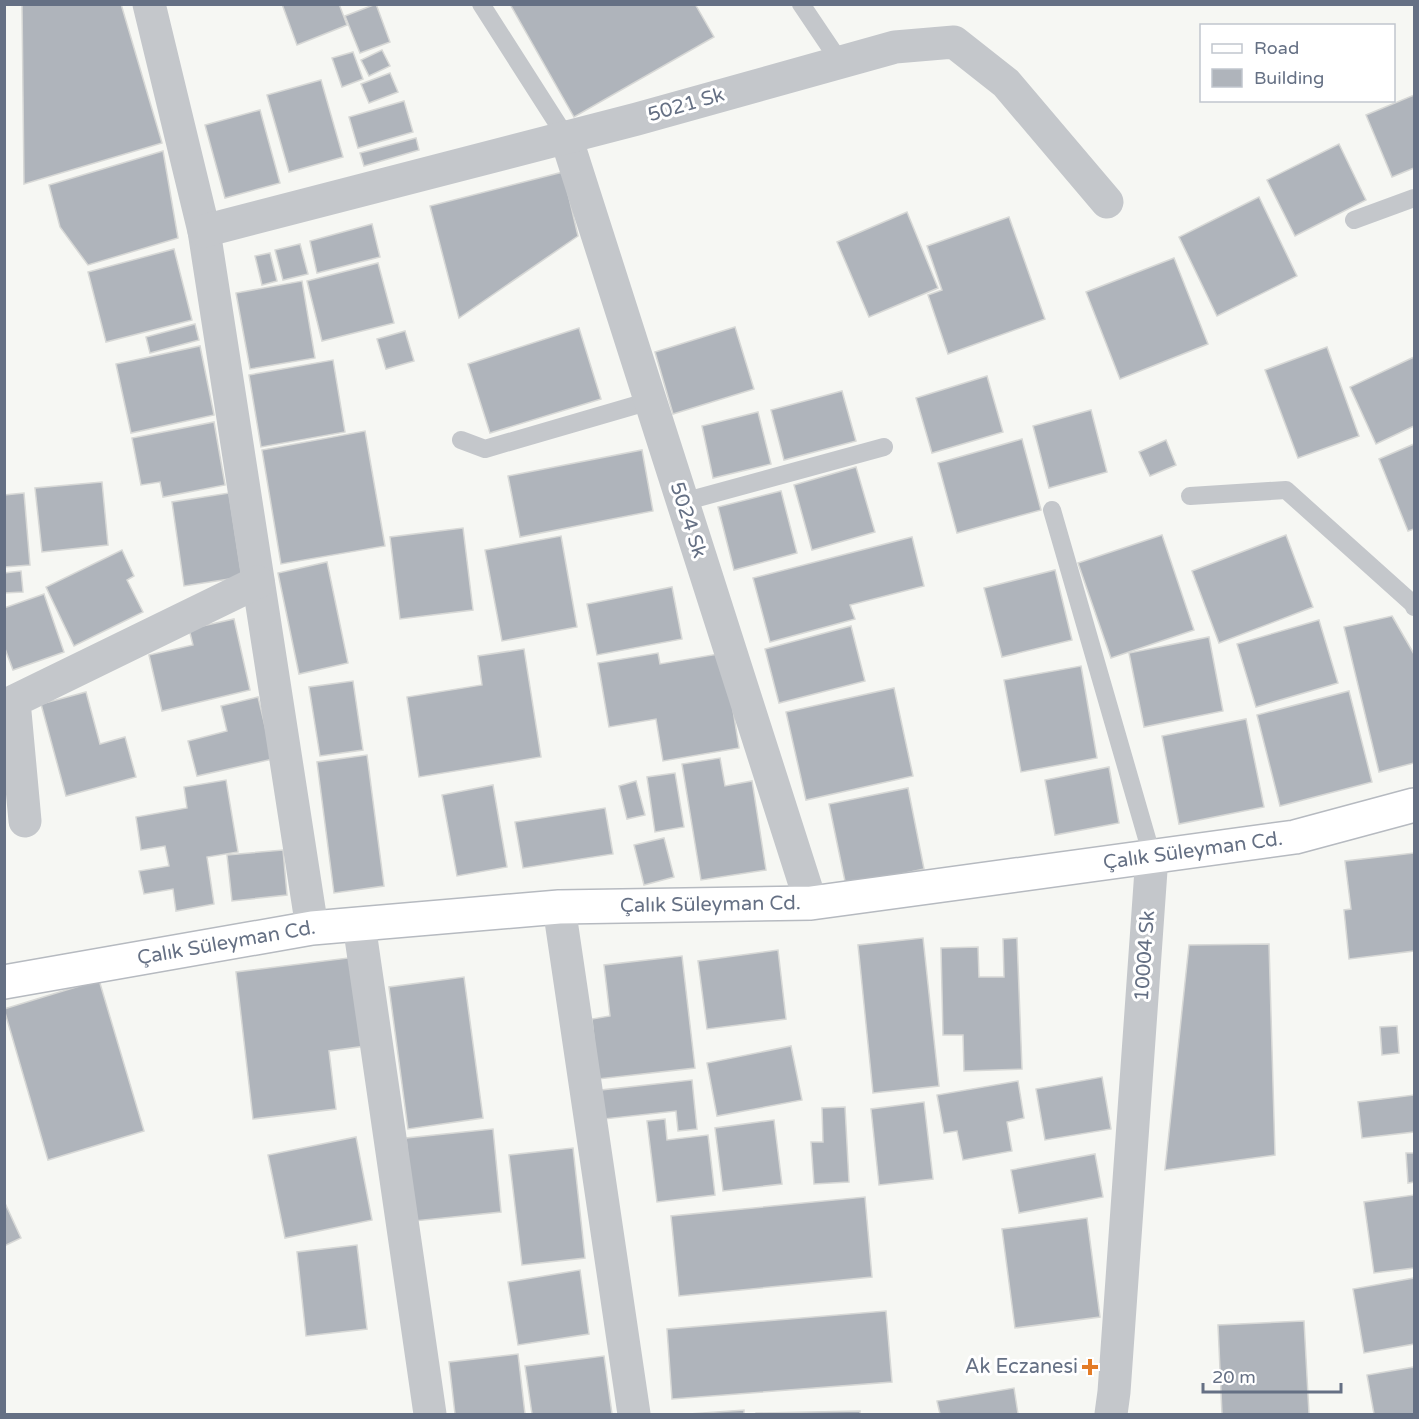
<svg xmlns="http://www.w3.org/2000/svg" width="1419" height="1419" viewBox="0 0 1419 1419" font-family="'Varela Round',sans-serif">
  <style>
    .building { fill: #afb4bb; stroke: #d7d8d6; stroke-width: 1.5 }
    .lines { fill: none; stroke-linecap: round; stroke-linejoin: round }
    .secondary-casing { stroke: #b6bac0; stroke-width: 36 }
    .service { stroke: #c4c7cb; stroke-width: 18 }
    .minor { stroke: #c4c7cb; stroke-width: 33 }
    .secondary { stroke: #fff; stroke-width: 33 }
    .poi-dot { fill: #e37c27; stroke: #fff; stroke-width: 2 }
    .labels { text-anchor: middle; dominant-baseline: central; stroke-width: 6; stroke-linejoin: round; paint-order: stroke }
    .street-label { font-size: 20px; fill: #657084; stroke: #fff }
    .poi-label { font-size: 20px; fill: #657084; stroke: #fff; text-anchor: end }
  </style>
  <rect width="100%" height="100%" fill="#f6f7f3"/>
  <!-- building -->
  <g class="building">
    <polygon points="22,4 121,4 162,143 24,184"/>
    <polygon points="282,4 339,4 347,25 297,45"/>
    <polygon points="376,4 390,42 360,53 345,16"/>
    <polygon points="510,4 695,4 714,37 574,117"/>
    <polygon points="382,50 390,66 369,76 361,60"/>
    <polygon points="353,52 363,79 342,87 332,58"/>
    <polygon points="390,73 398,92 369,103 361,84"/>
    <polygon points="321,80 343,157 289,172 267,95"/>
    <polygon points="1414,95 1414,168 1392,177 1366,115"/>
    <polygon points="404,101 413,132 358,148 349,117"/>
    <polygon points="260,110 280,183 225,198 205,125"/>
    <polygon points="416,138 419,150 364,166 360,153"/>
    <polygon points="1339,144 1366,200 1295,236 1267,180"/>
    <polygon points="163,151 178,238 88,265 60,227 49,185"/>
    <polygon points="563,172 578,236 459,318 430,206"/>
    <polygon points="1259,197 1297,276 1217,316 1179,237"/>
    <polygon points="907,212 938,288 869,317 837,242"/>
    <polygon points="1009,217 1045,319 948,354 928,295 942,290 927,246"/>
    <polygon points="372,224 380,257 317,273 310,241"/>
    <polygon points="300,244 308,274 283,280 275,250"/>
    <polygon points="174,249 192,320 106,342 88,272"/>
    <polygon points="270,253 277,281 262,285 255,256"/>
    <polygon points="1174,258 1208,344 1120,379 1086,292"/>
    <polygon points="378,263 394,323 322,341 307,281"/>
    <polygon points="302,281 315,358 250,369 236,293"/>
    <polygon points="195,324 199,340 150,353 146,337"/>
    <polygon points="735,327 754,389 673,414 655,352"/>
    <polygon points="579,328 601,399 490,433 468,364"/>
    <polygon points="405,331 414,361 386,369 377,339"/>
    <polygon points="200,346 214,415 131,433 116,364"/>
    <polygon points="1327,347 1359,436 1298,458 1265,370"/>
    <polygon points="1414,357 1414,426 1376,444 1350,387"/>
    <polygon points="333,360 345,432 261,447 249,375"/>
    <polygon points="987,376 1003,432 932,453 916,398"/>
    <polygon points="842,391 856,441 784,460 771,410"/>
    <polygon points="1091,410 1107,472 1049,488 1033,426"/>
    <polygon points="758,412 771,464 713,478 702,426"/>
    <polygon points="214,422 225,485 163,497 160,482 141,485 132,438"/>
    <polygon points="365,431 385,546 281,564 262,450"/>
    <polygon points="1022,439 1041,510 957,533 938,463"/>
    <polygon points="1166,440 1176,465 1150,476 1139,452"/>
    <polygon points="1414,444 1414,529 1408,531 1379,459"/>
    <polygon points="642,450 653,511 520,537 508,476"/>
    <polygon points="856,467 875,532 812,550 794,485"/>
    <polygon points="102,482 108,545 42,552 35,488"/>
    <polygon points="781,491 797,553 734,570 718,507"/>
    <polygon points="24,493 30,565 4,567 4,495"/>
    <polygon points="229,493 242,577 184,586 172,502"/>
    <polygon points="463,528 473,610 400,619 390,537"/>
    <polygon points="1162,535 1194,630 1111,658 1078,563"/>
    <polygon points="1286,535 1313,607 1219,643 1192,571"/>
    <polygon points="561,536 577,627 502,641 485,550"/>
    <polygon points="912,537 924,586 850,605 855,619 770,642 753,578"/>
    <polygon points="122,550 134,576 127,580 143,612 74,646 46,587"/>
    <polygon points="327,562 348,663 299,674 278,573"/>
    <polygon points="1055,570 1072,640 1002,657 984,588"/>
    <polygon points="21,571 23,592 4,593 4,573"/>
    <polygon points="672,587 682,639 597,655 587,604"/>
    <polygon points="44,594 64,652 13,670 4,646 4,608"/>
    <polygon points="1392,616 1414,654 1414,763 1379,772 1344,627"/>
    <polygon points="234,619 250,690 162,711 149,655 193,645 189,629"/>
    <polygon points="1319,620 1338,683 1256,707 1237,644"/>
    <polygon points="851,626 865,681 779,703 765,649"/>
    <polygon points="1209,637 1223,711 1144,727 1129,653"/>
    <polygon points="524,649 541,757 419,777 407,697 482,685 478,656"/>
    <polygon points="658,653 660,664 724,653 739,748 663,761 656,719 609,727 598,663"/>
    <polygon points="1081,666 1097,758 1021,772 1004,680"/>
    <polygon points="353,681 363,750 320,756 309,687"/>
    <polygon points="894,688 913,776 806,800 786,712"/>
    <polygon points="1349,691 1372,782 1280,806 1257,715"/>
    <polygon points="86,692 100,744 125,737 136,777 66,796 41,704"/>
    <polygon points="258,697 273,759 197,776 188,741 227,731 221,706"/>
    <polygon points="1246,719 1264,807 1179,824 1162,736"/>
    <polygon points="367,755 384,886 334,893 317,762"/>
    <polygon points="720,758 725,786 752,781 766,870 701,880 682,764"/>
    <polygon points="1109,767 1119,823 1055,835 1045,780"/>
    <polygon points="675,773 684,827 655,832 647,777"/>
    <polygon points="226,780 238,852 207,857 214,904 176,911 173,889 144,894 139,871 169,866 165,846 141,850 136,817 187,808 184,787"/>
    <polygon points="636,781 645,815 627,819 619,786"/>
    <polygon points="493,785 507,867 457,876 442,795"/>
    <polygon points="908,788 924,869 846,886 829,804"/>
    <polygon points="605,808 613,854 523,868 515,822"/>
    <polygon points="664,838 674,877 644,885 634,845"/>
    <polygon points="283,850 287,895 232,901 227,855"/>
    <polygon points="1414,853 1414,951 1349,959 1344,910 1351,909 1345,861"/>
    <polygon points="923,938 939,1086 873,1093 858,945"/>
    <polygon points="1017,938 1022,1069 964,1071 963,1035 943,1035 941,948 978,947 979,977 1004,977 1003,939"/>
    <polygon points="1269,944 1275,1155 1165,1170 1189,945"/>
    <polygon points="778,950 786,1019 707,1029 698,961"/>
    <polygon points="682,956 695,1068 598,1079 592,1019 610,1016 604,965"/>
    <polygon points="356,957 366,1046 329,1051 336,1109 253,1119 236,972"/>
    <polygon points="464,977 483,1118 408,1129 389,987"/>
    <polygon points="99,980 144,1131 48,1160 4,1009"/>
    <polygon points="1397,1026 1399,1053 1382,1055 1380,1027"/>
    <polygon points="791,1046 802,1100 717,1116 707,1063"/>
    <polygon points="1102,1077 1111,1129 1045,1140 1036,1089"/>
    <polygon points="692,1080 697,1129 678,1131 676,1111 604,1119 601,1090"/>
    <polygon points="1018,1081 1024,1118 1007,1122 1012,1151 963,1160 957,1131 944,1133 937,1095"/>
    <polygon points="1414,1095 1414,1132 1362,1138 1358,1102"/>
    <polygon points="924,1102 933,1179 879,1185 871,1109"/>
    <polygon points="845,1107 849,1182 814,1184 811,1142 823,1142 822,1108"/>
    <polygon points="665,1119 667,1140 708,1135 715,1195 657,1202 647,1121"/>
    <polygon points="774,1120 782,1184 723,1191 715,1128"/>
    <polygon points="493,1129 501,1212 414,1221 406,1138"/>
    <polygon points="356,1137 372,1220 285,1238 268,1155"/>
    <polygon points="573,1148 585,1258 522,1265 509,1155"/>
    <polygon points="1406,1153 1414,1153 1414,1182 1408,1183"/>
    <polygon points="1095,1154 1103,1197 1019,1213 1011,1170"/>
    <polygon points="1414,1195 1414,1268 1374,1273 1364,1202"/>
    <polygon points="865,1197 872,1277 679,1296 671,1216"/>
    <polygon points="4,1201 21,1238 4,1246"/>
    <polygon points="1087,1218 1100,1317 1015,1328 1002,1229"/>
    <polygon points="357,1245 367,1329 306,1336 297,1252"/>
    <polygon points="580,1270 589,1334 518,1345 508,1282"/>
    <polygon points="1414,1278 1414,1344 1364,1353 1353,1289"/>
    <polygon points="886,1311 892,1382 672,1399 667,1329"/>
    <polygon points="1304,1321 1309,1414 1222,1414 1218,1325"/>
    <polygon points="518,1354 525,1414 455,1414 449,1362"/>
    <polygon points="604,1356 612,1414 532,1414 525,1366"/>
    <polygon points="1414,1367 1414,1414 1374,1414 1367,1375"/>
    <polygon points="1014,1388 1018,1414 940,1414 937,1401"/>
    <polygon points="744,1410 744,1414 689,1414"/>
    <polygon points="860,1411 860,1414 756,1414 756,1413"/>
  </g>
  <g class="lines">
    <defs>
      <g id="secondary">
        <path id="s1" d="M4 982 312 928 559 907 811 903 1295 837 1414 805"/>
      </g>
    </defs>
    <!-- secondary casing -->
    <use href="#secondary" class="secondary-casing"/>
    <!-- service -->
    <g class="service">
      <polyline points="481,4 566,137"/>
      <polyline points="801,4 840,62"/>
      <polyline points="1354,220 1414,198"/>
      <polyline points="461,440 485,449 650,401"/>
      <polyline points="1190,496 1286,490 1413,604 1414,607"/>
      <polyline points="683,502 884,447"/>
      <polyline points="1052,510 1152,856"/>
    </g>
    <!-- minor -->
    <g class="minor">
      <polyline points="149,4 204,231 312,928"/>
      <polyline points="566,137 811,903"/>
      <polyline points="204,231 637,119 895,47 954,42 1006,83 1107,202"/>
      <polyline points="25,821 14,701 258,582"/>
      <polyline points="559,907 634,1414"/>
      <polyline points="359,924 430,1414"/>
      <polyline points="1111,1414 1114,1392 1152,856"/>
    </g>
    <!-- secondary -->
    <use href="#secondary" class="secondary"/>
  </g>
  <!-- markers -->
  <path class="poi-dot" d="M1087 1358h6v6h6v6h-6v6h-6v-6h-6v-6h6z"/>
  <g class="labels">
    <!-- street labels -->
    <g class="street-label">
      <text transform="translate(686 105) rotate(-16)">5021 Sk</text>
      <text transform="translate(688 520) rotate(72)">5024 Sk</text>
      <text stroke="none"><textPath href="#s1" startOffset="1198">Çalık Süleyman Cd.</textPath></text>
      <text stroke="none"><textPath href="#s1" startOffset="712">Çalık Süleyman Cd.</textPath></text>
      <text stroke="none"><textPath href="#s1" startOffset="226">Çalık Süleyman Cd.</textPath></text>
      <text transform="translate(1145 956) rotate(-86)">10004 Sk</text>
    </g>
    <!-- poi labels -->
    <g class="poi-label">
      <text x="1078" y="1367">Ak Eczanesi</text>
    </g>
  </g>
  <!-- border -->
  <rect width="1419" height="1419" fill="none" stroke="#657084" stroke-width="12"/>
  <!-- legend -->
  <rect x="1200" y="24" width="195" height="78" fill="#ffffff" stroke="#c1c6ce" stroke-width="1.5"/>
  <rect x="1212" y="44" width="30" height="9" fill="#ffffff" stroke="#c1c6ce" stroke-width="1.5"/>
  <text x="1254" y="54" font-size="18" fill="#657084">Road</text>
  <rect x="1212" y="69" width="30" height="18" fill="#afb4bb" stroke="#c1c6ce" stroke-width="1.5"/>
  <text x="1254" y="84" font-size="18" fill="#657084">Building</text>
  <!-- scale -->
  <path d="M1203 1383v9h138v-9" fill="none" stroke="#657084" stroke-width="3"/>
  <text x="1212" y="1383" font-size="18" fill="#657084" stroke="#ffffff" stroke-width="4.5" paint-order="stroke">20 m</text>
</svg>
